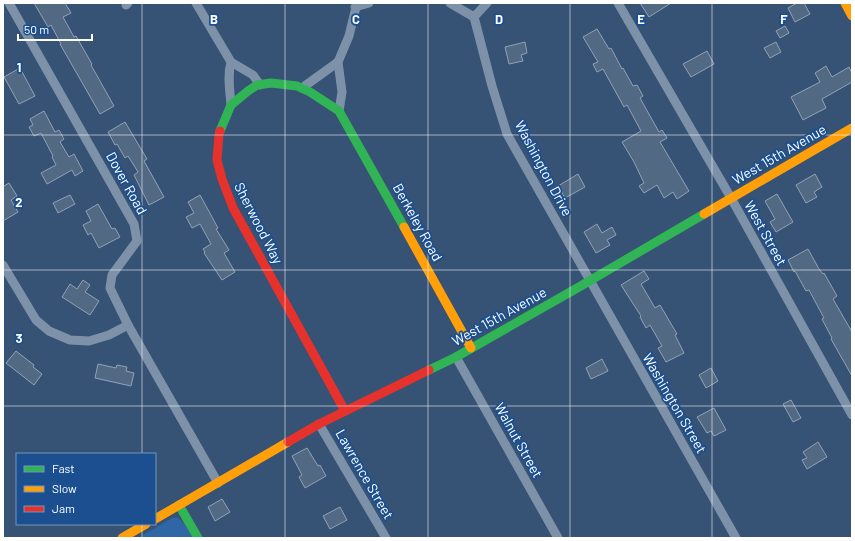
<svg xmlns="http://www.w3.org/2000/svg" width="855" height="541" viewBox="0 0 855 541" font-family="Barlow,sans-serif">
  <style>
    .green { fill: #2f66a5 }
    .building { fill: #526984; stroke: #92a2b6 }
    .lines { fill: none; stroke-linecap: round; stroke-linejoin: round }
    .street { stroke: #7d92a8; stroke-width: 9 }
    .fast { stroke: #30b455; stroke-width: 9 }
    .slow { stroke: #ff9f0a; stroke-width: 9 }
    .jam { stroke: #e5322d; stroke-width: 9 }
    .grid { fill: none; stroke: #fff; stroke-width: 1; stroke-opacity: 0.55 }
    .labels { text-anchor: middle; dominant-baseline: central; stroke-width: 3.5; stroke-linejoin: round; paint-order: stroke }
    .street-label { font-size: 14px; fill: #fff; stroke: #1b4f8f }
    .grid-label { font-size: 13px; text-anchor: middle; font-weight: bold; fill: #fff; stroke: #1b4f8f; stroke-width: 3.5; stroke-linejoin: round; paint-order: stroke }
  </style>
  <rect width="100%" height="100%" fill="#365274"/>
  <!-- green -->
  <path class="green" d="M176 517C185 521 188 531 193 538H138L172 518Z"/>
  <!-- building -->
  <g class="building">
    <polygon points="34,3 65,3 71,13 63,17 74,37 76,36 92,64 91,65 114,106 100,114 60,44 61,44 51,25 48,27"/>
    <polygon points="640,3 671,3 649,17"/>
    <polygon points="797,3 804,3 810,14 795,22 788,8"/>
    <polygon points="785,26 789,33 780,38 776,31"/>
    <polygon points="597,29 609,49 611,48 622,69 623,68 633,86 637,85 643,96 640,98 659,132 662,130 667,138 660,142 689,191 677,199 673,192 664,198 657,185 644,193 639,186 644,183 634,162 622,142 641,131 627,105 624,107 603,69 597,72 593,64 598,62 583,37"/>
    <polygon points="525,42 527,53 521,55 523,61 509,64 505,47"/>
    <polygon points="776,42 781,52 770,58 764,48"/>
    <polygon points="707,51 714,64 691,77 683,64"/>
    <polygon points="826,66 832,77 849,67 852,73 852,82 822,99 826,108 803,120 791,97 820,82 815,73"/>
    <polygon points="20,68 35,96 19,104 4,77"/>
    <polygon points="44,111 55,132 59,130 64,139 60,142 69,157 74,154 83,171 75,176 72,170 47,184 41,173 56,165 52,157 53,156 41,133 34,136 29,127 33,125 30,119"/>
    <polygon points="125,122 147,159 144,161 164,197 149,205 134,175 138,172 128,156 125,158 117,144 115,145 108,132"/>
    <polygon points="578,174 585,187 565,198 558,186"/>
    <polygon points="815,174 822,187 814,192 817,197 806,203 796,185"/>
    <polygon points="9,183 17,196 11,200 18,212 3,221 3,185 4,186"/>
    <polygon points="777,194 793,222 776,232 770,222 775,219 765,201"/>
    <polygon points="70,195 75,204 58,213 53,203"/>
    <polygon points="200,195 218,228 216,229 229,250 224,253 235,272 222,280 204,253 205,252 203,249 211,244 200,224 192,228 186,217 194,213 188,202"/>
    <polygon points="98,204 112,229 115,228 120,237 99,248 91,233 88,235 83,225 91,221 86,211"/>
    <polygon points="597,224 602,233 612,227 616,235 607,240 610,245 596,253 584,232"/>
    <polygon points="808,249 819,269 823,274 824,273 837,296 833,299 852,332 852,376 831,339 832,338 822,319 824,318 809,290 806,291 795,271 794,272 788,260"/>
    <polygon points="644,271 649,279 641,284 655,308 660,305 677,334 675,335 684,353 666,362 658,348 662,346 650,325 646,328 640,317 641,316 621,285"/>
    <polygon points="83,280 90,285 85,292 99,301 90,315 62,297 70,284 77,289"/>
    <polygon points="16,351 34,365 33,367 42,374 34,385 6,363"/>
    <polygon points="602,359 608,371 591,379 586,368"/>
    <polygon points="98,364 116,368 117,365 127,367 126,371 134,373 131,386 95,378"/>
    <polygon points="711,368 718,381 706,388 699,375"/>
    <polygon points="791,400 801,418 793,422 783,404"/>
    <polygon points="714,408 726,430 714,436 711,431 707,433 697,417"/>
    <polygon points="818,442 827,457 807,469 802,460 807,458 803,452"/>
    <polygon points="307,448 318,466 320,465 326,476 305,488 299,477 302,475 292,456"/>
    <polygon points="222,499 230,512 215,521 208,507"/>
    <polygon points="340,507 347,520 330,529 323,516"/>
  </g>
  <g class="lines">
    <!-- street -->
    <g class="street">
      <polyline points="9,3 134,224 137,241 112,275 110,288 128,325 218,483"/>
      <polyline points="196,3 231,62 253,75 260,85"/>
      <polyline points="450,3 474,17"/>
      <polyline points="618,3 731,198 852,415"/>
      <polyline points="126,5 128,3"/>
      <polyline points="355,7 369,3"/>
      <polyline points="474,17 492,86 507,134 736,538"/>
      <polyline points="474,17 487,3"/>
      <path d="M231 62C227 76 230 91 231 105"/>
      <polyline points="302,88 338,62"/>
      <polyline points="339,111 342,92 338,62 349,36 357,3"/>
      <polyline points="3,265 36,320 49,331 70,340 89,341 109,335 128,325"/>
      <polyline points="456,357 558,538"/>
      <polyline points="319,424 386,538"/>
    </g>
    <!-- fast -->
    <g class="fast">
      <polyline points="220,131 231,105 248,91 257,85 271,83 297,86 310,92 339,111 404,227"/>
      <polyline points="429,370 456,357 579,287 704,214"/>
      <polyline points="179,505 198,538"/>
    </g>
    <!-- slow -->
    <g class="slow">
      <polyline points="845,3 852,16"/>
      <polyline points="704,214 852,128"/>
      <polyline points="404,227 471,348"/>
      <polyline points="155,519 288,442"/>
      <polyline points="122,538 146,524"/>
    </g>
    <!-- jam -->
    <g class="jam">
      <polyline points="220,131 219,134 217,160 222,179 233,208 345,411"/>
      <polyline points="288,442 319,424 429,370"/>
    </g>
  </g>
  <!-- grid -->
  <path class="grid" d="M142 3V454M285 3V538M428 3V538M570 3V538M712 3V538M3 135H852M3 270H852M3 406H852M142 524V538"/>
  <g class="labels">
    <!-- street labels -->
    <g class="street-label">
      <text transform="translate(779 154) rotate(-30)">West 15th Avenue</text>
      <text transform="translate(544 168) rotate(62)">Washington Drive</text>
      <text transform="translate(127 183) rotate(61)">Dover Road</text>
      <text transform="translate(418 222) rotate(61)">Berkeley Road</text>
      <text transform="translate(259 223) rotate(63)">Sherwood Way</text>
      <text transform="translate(766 233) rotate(61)">West Street</text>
      <text transform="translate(499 316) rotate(-29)">West 15th Avenue</text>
      <text transform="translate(675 403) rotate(60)">Washington Street</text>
      <text transform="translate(519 440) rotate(61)">Walnut Street</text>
      <text transform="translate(365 474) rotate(60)">Lawrence Street</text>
    </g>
  </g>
  <g class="grid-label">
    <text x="214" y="24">B</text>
    <text x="356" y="24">C</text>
    <text x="499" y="24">D</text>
    <text x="641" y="24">E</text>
    <text x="784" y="24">F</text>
    <text x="19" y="72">1</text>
    <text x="19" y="207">2</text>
    <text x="19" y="343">3</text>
  </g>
  <!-- border -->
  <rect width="855" height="541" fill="none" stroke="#ffffff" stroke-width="8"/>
  <!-- legend -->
  <rect x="16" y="453" width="140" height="72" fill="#1b4f8f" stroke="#7695bc"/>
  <rect x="24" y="466" width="20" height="6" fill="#30b455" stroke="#7695bc"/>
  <text x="52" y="473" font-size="12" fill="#ffffff">Fast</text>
  <rect x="24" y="486" width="20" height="6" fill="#ff9f0a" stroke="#7695bc"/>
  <text x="52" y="493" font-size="12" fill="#ffffff">Slow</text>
  <rect x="24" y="506" width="20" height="6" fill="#e5322d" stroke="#7695bc"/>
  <text x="52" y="513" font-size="12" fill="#ffffff">Jam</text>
  <!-- scale -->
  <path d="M18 34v6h74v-6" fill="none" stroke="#ffffff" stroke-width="2"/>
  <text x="24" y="34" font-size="12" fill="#ffffff" stroke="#1b4f8f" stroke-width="3" paint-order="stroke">50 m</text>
</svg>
